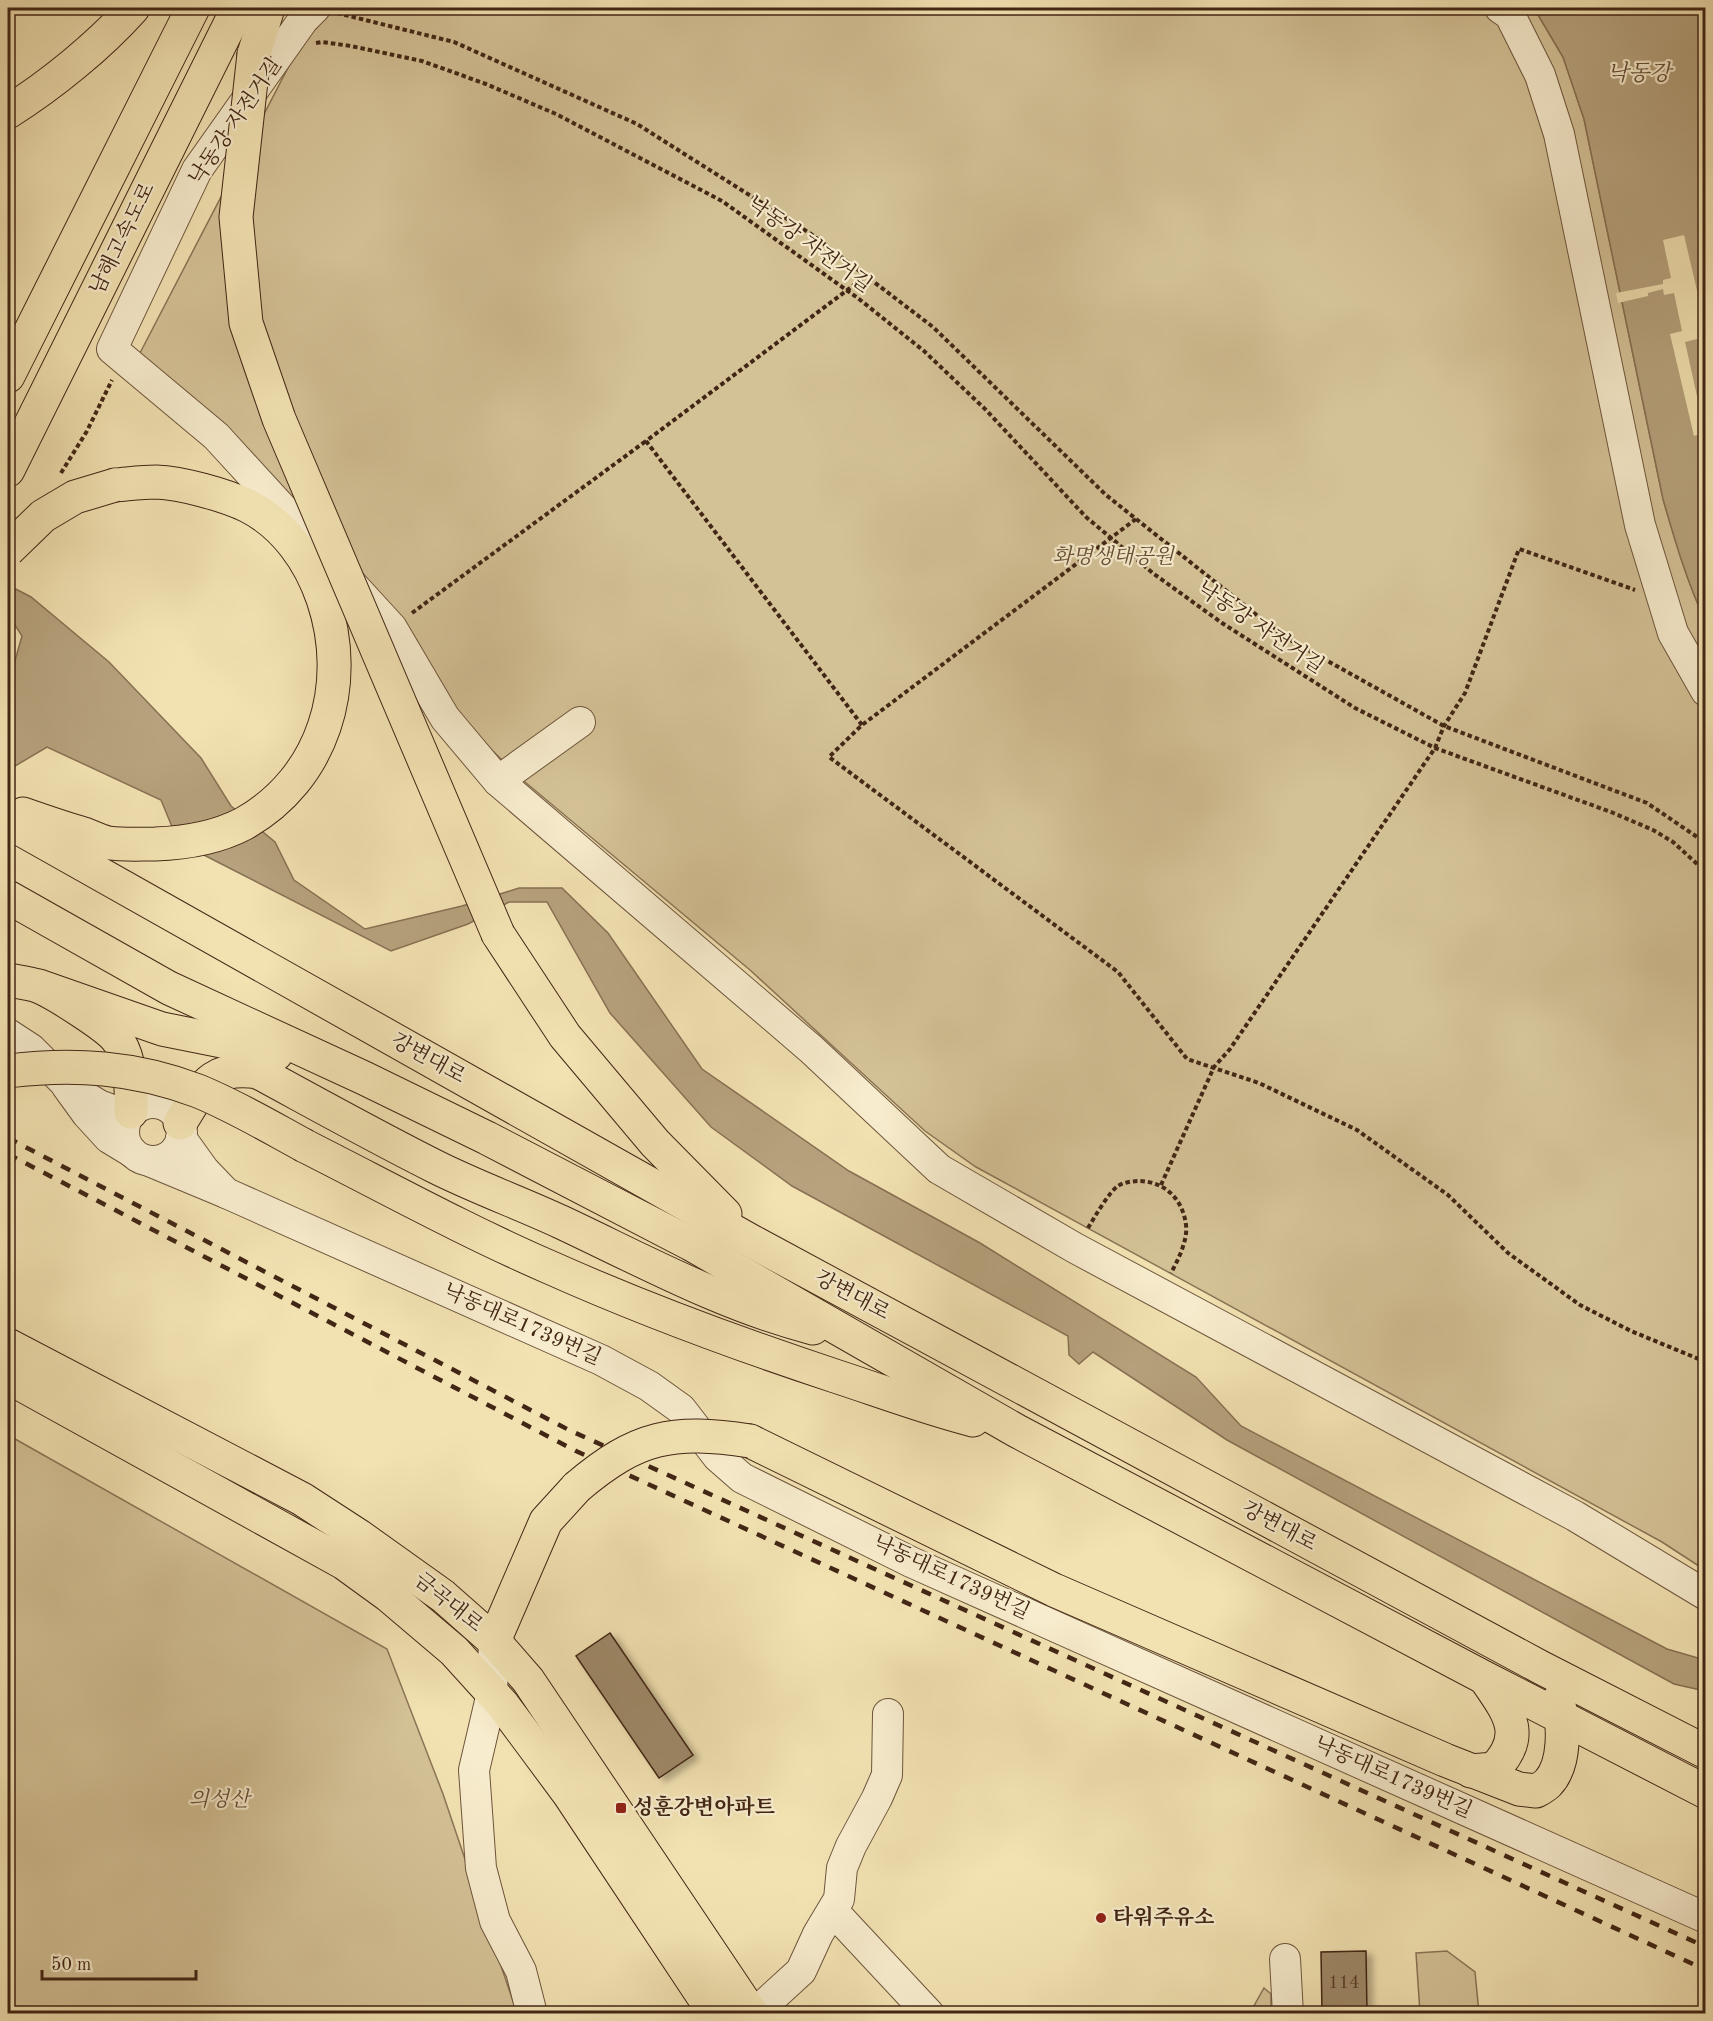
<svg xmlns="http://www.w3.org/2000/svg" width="1713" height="2021" viewBox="0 0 1713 2021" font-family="'Old Standard TT','Noto Serif KR',serif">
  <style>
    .green { fill: #d4c297; stroke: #8b7456; stroke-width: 1.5 }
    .water { fill: #b6a27d; stroke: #887053; stroke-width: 1.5 }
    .pier { fill: #f2e2b2 }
    .building { fill: #9e8867; stroke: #422615; stroke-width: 1.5; filter: url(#shadow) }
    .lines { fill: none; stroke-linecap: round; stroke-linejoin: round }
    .minor-casing { stroke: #6e553c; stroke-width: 32 }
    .major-casing { stroke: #422615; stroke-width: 35 }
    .highway-casing { stroke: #422615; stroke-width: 35 }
    .path { stroke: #422615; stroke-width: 4; stroke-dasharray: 4.5 3; stroke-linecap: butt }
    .minor { stroke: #f7eccd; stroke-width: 30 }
    .major { stroke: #f2e2b2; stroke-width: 33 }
    .highway { stroke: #f2e2b2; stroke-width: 33 }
    .rail { stroke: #422615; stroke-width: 4.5; stroke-dasharray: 10 10; stroke-linecap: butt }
    .highway-bridge-casing { stroke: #422615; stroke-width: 35; stroke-linecap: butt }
    .highway-bridge { stroke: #f2e2b2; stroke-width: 33 }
    .poi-dot { fill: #8f2418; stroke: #f7eccd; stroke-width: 2 }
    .labels { text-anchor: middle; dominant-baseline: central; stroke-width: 4.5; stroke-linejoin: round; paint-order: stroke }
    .number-label { font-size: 18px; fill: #593e2a }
    .street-label { font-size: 21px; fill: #422615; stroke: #f7eccd }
    .park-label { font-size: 21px; font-style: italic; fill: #664d36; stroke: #f7eccd }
    .poi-label { font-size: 21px; font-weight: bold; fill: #422615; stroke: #f7eccd; text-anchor: start }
    .water-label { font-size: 22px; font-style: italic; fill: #654b34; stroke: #f7eccd }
  </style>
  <defs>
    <filter id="shadow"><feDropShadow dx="6" dy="4" stdDeviation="3" flood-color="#0004"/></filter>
  </defs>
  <rect width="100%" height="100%" fill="#f2e2b2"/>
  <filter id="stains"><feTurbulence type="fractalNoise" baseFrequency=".00333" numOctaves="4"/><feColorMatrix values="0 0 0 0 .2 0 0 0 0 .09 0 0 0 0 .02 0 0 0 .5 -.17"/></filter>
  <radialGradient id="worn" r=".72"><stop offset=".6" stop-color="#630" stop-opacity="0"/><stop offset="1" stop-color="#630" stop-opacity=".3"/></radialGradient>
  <!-- green -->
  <g class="green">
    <path d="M319 8H1534L1563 57 1584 119 1663 499C1675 540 1687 582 1705 620V1570L1662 1542 976 1167 925 1131 750 970 525 782 448 708 404 623 140 353Z"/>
    <polygon points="8,1435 387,1649 443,1794 517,2013 8,2013"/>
    <polygon points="1447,1951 1475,1972 1479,2013 1420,2013 1416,1953"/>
    <polygon points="1264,1988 1271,1994 1271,2013 1250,2013"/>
  </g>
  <!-- water -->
  <g class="water">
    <path d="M1534 8H1705V620C1687 582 1675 541 1663 499L1584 119 1563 57Z"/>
    <polygon points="8,585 31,597 109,662 201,758 231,806 275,842 294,880 365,929 462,906 519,888 562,888 608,933 702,1069 849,1171 980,1243 1196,1377 1241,1426 1667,1649 1705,1660 1705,1691 1674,1684 1227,1440 1093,1352 1079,1364 1069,1355 1068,1336 792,1186 711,1127 610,1013 547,902 509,902 468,924 391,951 202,854 173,829 161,800 47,747 10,769 8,767 8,685 22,636 10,617 8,616"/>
  </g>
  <!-- pier -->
  <polygon class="pier" points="1684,235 1706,329 1705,337 1685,342 1705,432 1694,436 1670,334 1682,331 1674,293 1664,295 1663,289 1648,293 1648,296 1618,303 1616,293 1663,284 1663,280 1671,278 1663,240"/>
  <!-- building -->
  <g class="building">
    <polygon points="610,1633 693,1755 659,1778 576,1656"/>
    <polygon points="1366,1951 1367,2013 1322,2013 1321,1952"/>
  </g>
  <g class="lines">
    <defs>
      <g id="minor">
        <polyline points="315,8 303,20 197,170 112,349 216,436 392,628 445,718 498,781 811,1049 939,1169 1075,1248 1575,1516 1706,1595"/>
        <polyline points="1500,8 1510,15 1540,75 1559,134 1640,525 1673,633 1706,691"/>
        <polyline points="498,781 580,722"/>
        <polyline points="8,1034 31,1049 62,1080"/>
        <circle cx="153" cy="1132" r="29"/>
        <polyline points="128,1116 99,1105 66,1085 87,1114 109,1138 132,1152"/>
        <polyline points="149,1161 226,1193 204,1170 181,1138"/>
        <polyline points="226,1193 601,1360 649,1386 681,1409 718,1457 742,1478 911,1562 1706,1918"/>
        <polyline points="494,1641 492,1693 474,1770 481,1868 495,1921 521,1971 532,2014"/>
        <polyline points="833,1911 929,2014"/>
        <polyline points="1285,1959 1288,2014"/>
        <polyline points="754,2014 801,1971 818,1934 839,1899 842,1868 851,1846 877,1798 887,1775 888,1714"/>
      </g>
      <g id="major">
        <polyline points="8,1345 302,1499 359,1536 443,1596 494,1641 528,1680 752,2014"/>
        <polyline points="8,1377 344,1563 388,1595 454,1651 503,1705 569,1794 715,2014"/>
      </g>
      <g id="highway">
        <polyline points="254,54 268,8"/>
        <path d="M8 112C51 85 99 46 133 8"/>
        <polyline points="8,376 193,8"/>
        <polyline points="8,470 238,8"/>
        <path d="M23 814C43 821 63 828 84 834 92 837 101 842 109 843 124 845 140 844 155 844 185 843 216 838 243 824 324 779 352 684 323 599 310 561 285 525 248 506 225 495 182 483 156 482 142 482 128 484 115 485"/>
        <polyline points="8,822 751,1241 1540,1667 1706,1752"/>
        <polyline points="8,897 169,988 364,1078 487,1138 691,1244 1017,1431 1485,1678 1706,1792"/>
        <polyline points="498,934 565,1036 655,1143 725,1214"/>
        <path d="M8 980C18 982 30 983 40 987 56 994 107 1026 117 1039 131 1058 132 1089 131 1112"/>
        <polyline points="39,986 162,1029 232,1043 276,1054"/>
        <path d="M180 1123C203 1087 210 1065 258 1072 317 1104 376 1137 436 1167 476 1187 520 1203 561 1222 644 1261 724 1305 813 1328"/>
        <path d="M305 1146C386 1187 466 1231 549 1267 643 1309 738 1344 835 1376 881 1391 926 1408 973 1420"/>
        <path d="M750 1441 1054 1590 1445 1760 1519 1789 1536 1791C1540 1789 1545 1786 1548 1783 1566 1764 1564 1724 1558 1701"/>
        <polyline points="494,1641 546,1521 577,1487"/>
        <path d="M1471 1771 1494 1769C1527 1736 1509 1713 1487 1681"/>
      </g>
    </defs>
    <!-- minor casing -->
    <use href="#minor" class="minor-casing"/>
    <!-- major casing -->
    <use href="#major" class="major-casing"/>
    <!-- highway casing -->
    <use href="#highway" class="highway-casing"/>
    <!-- path -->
    <g class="path">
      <polyline points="337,13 454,42 637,124 811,234 933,327 1106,495 1283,636 1444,726 1647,803 1706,843"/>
      <polyline points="316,43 322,42 351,46 422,61 486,84 556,114 722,201 859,299 924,351 985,409 1086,517 1154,574 1222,623 1355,708 1435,748 1611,812 1653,830 1673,842 1706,872"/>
      <polyline points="61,473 87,431 112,380"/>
      <polyline points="1136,519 862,725 829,757 1118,972 1187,1059 1259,1083 1357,1130 1448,1195 1508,1253 1580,1305 1631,1331 1706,1362"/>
      <polyline points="412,613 646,441"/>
      <polyline points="862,725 646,441 866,276"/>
      <polyline points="1161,1185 1214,1067 1230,1049 1435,748 1444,726 1465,693 1519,549 1635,590"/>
      <path d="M1088 1228C1094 1218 1109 1192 1118 1186 1124 1182 1134 1181 1140 1181 1166 1182 1183 1200 1186 1225 1188 1240 1178 1260 1171 1273"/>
    </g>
    <!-- minor -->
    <use href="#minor" class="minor"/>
    <!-- major -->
    <use href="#major" class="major"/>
    <!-- highway -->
    <use href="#highway" class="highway"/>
    <!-- rail -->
    <g class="rail">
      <polyline points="8,1138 569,1430 1706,1947"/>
      <polyline points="8,1154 576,1451 1706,1970"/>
    </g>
    <defs>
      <g id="highway-bridge">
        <polyline points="254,54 236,217 246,323 279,419 498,934"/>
        <polyline points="8,550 43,516 75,497 115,485"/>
        <path d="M8 1071C74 1063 135 1067 198 1091 235 1106 270 1127 305 1146"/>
        <path d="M577 1487C637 1436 673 1429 750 1441"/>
      </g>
    </defs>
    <!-- highway-bridge casing -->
    <use href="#highway-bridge" class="highway-bridge-casing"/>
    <!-- highway-bridge -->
    <use href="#highway-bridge" class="highway-bridge"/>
  </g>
  <!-- markers -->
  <g class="poi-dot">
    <rect x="615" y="1802" width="12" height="12" rx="3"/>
    <circle cx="1101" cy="1918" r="6"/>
  </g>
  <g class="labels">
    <!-- number labels -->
    <g class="number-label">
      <text x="1344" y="1983">114</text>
    </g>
    <!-- street labels -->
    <g class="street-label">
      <text transform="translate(236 122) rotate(-56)">낙동강 자전거길</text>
      <text transform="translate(123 239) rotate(-64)">남해고속도로</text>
      <text transform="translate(809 245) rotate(36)">낙동강 자전거길</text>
      <text transform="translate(1260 628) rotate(34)">낙동강 자전거길</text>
      <text transform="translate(428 1059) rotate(29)">강변대로</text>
      <text transform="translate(852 1296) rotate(28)">강변대로</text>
      <text transform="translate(522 1325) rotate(24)">낙동대로1739번길</text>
      <text transform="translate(1279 1527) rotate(28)">강변대로</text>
      <text transform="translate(951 1578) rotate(25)">낙동대로1739번길</text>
      <text transform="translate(448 1603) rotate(39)">금곡대로</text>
      <text transform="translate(1393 1778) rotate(24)">낙동대로1739번길</text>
    </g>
    <!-- park labels -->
    <g class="park-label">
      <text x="1113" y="557">화명생태공원</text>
      <text x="219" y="1800">의성산</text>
    </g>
    <!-- poi labels -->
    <g class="poi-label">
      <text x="633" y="1808">성훈강변아파트</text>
      <text x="1113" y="1918">타워주유소</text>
    </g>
    <!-- water labels -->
    <g class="water-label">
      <text x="1639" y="74">낙동강</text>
    </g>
  </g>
  <!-- margin -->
  <rect width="1713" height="2021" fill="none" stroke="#f2e2b2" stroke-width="30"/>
  <rect x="9" y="9" width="1695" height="2003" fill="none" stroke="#422615" stroke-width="3"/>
  <rect x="15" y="15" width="1683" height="1991" fill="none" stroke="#422615" stroke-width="1.5"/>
  <!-- scale -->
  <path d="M42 1970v9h154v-9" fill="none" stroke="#422615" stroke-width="3"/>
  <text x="51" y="1970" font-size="18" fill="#422615" stroke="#f7eccd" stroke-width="4.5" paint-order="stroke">50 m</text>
  <rect width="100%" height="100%" filter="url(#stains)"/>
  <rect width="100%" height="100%" fill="url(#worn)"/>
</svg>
